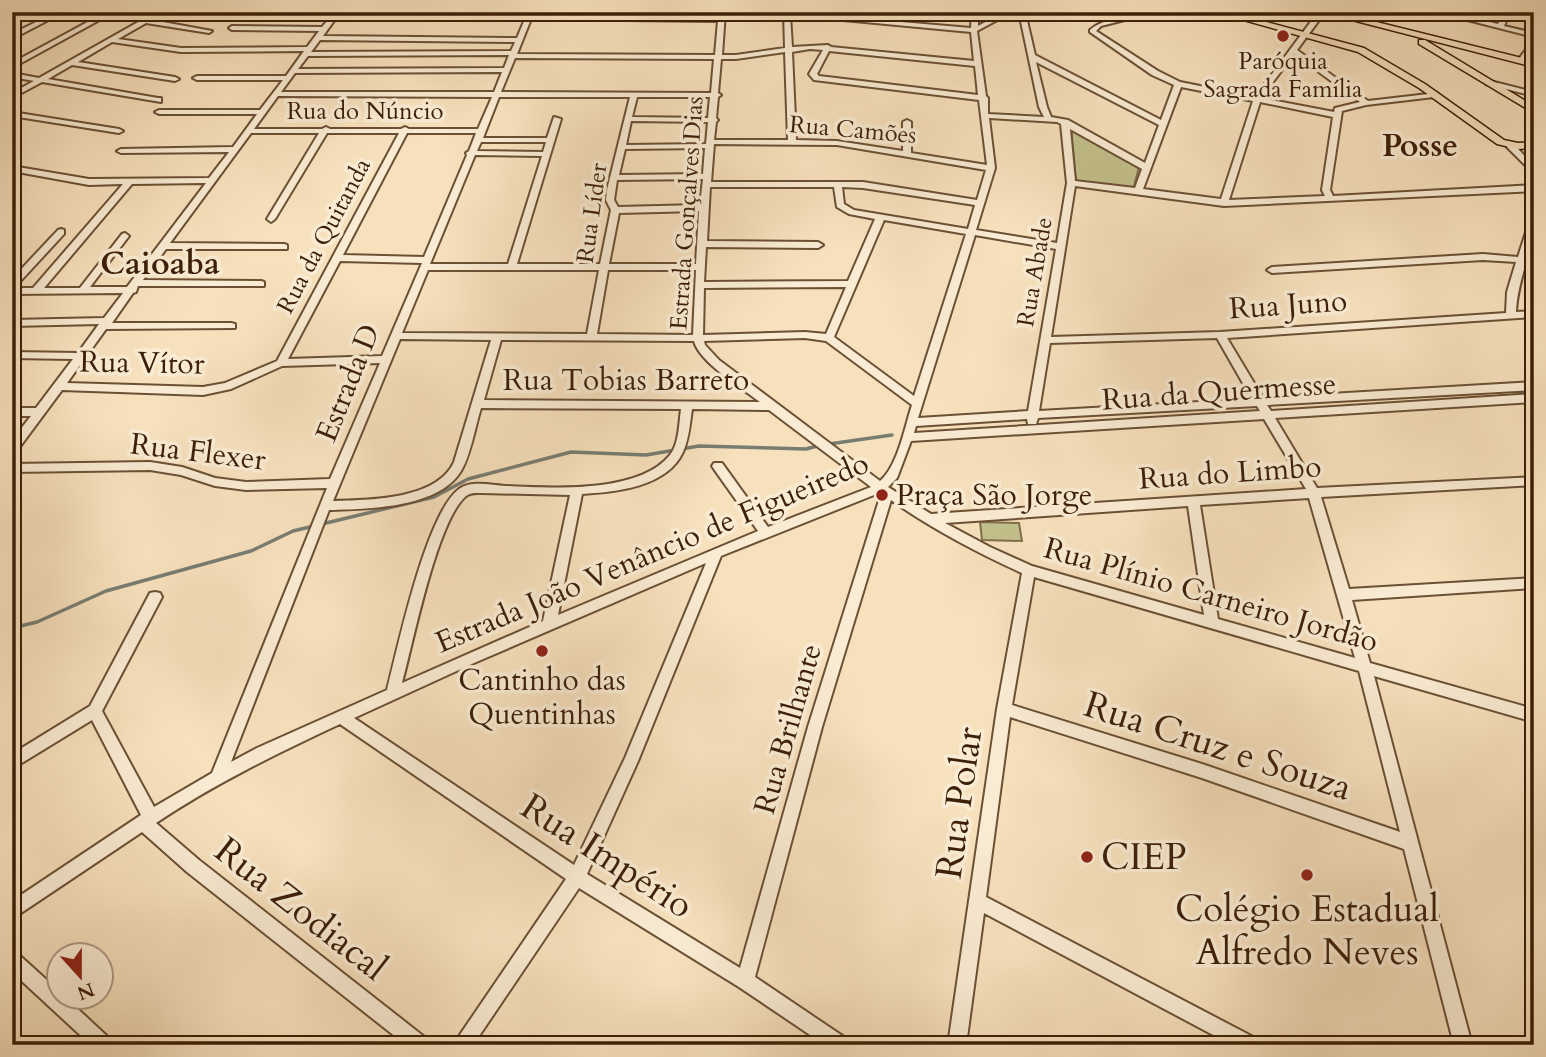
<svg xmlns="http://www.w3.org/2000/svg" width="1546" height="1057" viewBox="0 0 1546 1057" font-family="Cardo,serif">
  <style>
    .green { fill: #c3c18d; stroke: #80704a; stroke-width: 2 }
    .lines { fill: none; stroke-linecap: round; stroke-linejoin: round }
    .stream { stroke: #787d72; stroke-width: 3.5 }
    .minor-casing { stroke: #6b5034; stroke-width: 4 }
    .major-casing { stroke: #3c1f07; stroke-width: 3 }
    .minor { fill: #faecd4; fill-rule: evenodd }
    .major { fill: #f7e1bd; fill-rule: evenodd }
    .poi-dot { fill: #8f2418; stroke: #faecd4; stroke-width: 2.5 }
    .labels { text-anchor: middle; dominant-baseline: central; stroke-width: 7; stroke-linejoin: round; paint-order: stroke }
    .far-poi-label { font-size: 24px; fill: #3c1f07; stroke: #faecd4 }
    .far-street-label { font-size: 24px; fill: #3c1f07; stroke: #faecd4 }
    .street-label { font-size: 30px; fill: #3c1f07; stroke: #faecd4 }
    .poi-label { font-size: 30px; fill: #3c1f07; stroke: #faecd4; text-anchor: start }
    .far-district-label { font-size: 32px; font-weight: bold; fill: #3c1f07; stroke: #faecd4 }
    .near-street-label { font-size: 37px; fill: #3c1f07; stroke: #faecd4 }
    .near-poi-label { font-size: 37px; fill: #3c1f07; stroke: #faecd4; text-anchor: start }
  </style>
  <rect width="100%" height="100%" fill="#f7e1bd"/>
  <filter id="stains"><feTurbulence type="fractalNoise" baseFrequency=".00286" numOctaves="4"/><feColorMatrix values="0 0 0 0 .2 0 0 0 0 .09 0 0 0 0 .02 0 0 0 .5 -.17"/></filter>
  <radialGradient id="worn" r=".72"><stop offset=".6" stop-color="#630" stop-opacity="0"/><stop offset="1" stop-color="#630" stop-opacity=".3"/></radialGradient>
  <!-- green -->
  <g class="green">
    <polygon points="1071,128 1139,167 1133,190 1076,181"/>
    <polygon points="980,522 1019,523 1022,541 982,540"/>
  </g>
  <g class="lines">
    <!-- stream -->
    <g class="stream">
      <polyline points="829,444 892,435"/>
      <polyline points="12,628 37,622 106,591 251,551 293,531 434,497 468,479 571,452 646,455 699,446 806,449 821,445"/>
    </g>
    <defs>
      <g id="minor">
        <polygon points="56,12 64,12 12,39 12,34"/>
        <polygon points="106,12 114,12 12,68 12,63"/>
        <path d="M156 12H164L152 20 212 31 209 33 146 23 118 39 181 48 307 47 319 31 232 30 229 28 232 26 322 27 328 20 242 18V16L244 15 331 16 333 12H340L339 14 526 16 528 12H534L533 16 718 17 719 12H725L722 55H736L785 48 784 12 971 28 972 12H978V26L1004 12H1012L977 31 986 96 988 98V114L1044 117 1039 107 1019 12H1025L1035 55 1161 120 1174 85 1152 75 1090 32V30C1103 18 1138 12 1156 12L1101 26 1096 31 1158 71 1180 82 1255 97 1318 12H1325L1297 50 1368 101 1437 93 1438 95 1434 97 1366 105 1342 111 1330 190 1333 196 1534 185V191L1224 206 1075 186 1051 337 1220 332 1506 313 1507 292 1516 262 1483 260 1272 273 1267 270 1272 267 1483 254 1518 257 1530 220 1534 217C1534 250 1517 279 1516 312L1534 311V317L1227 338 1263 398 1534 382V390L1267 405 1271 411 1534 394V402L1275 418 1317 488 1534 477V485L1321 497 1349 589 1534 578V588L1352 600 1370 663 1534 709V722L1374 676 1472 1045H1454L1404 849 1202 778 1010 717 986 897 1257 1039 1260 1045H1232L984 913 966 1045H948L997 709 1022 573C976 552 932 529 891 500L822 727 755 977 847 1039 850 1045H825L739 987 579 888 473 1045H453L566 879 340 724C276 754 214 784 156 823L199 860 427 1039 430 1045H406L187 872 142 832 12 919V901L141 815 92 720 12 769V754L90 706 150 593 155 592 160 593 162 597 102 711 154 807 212 773 327 488 246 490 215 486 181 475 150 470 12 472V464L150 462 182 467 215 478 246 482 330 479 380 363 282 366 231 389 203 395 62 390 16 452 12 453V440L31 416H12V408H36L73 359 12 358V352L78 353 99 324 12 326V320L104 318 123 293 12 294V288H33L123 184 89 185 12 171V166L89 179 209 178 229 152 121 153 117 151 121 149 233 147 257 114H159L155 112 159 110H260L283 80H197L193 78 197 76H286L304 51 181 52 112 42 78 62 175 77 179 79 175 81 72 65 48 79 158 98H161V102L42 82 12 98V93L34 81 12 77V73L39 78ZM790 15 971 32 974 61 831 47 828 45 792 47ZM336 18 525 19 517 38 323 36ZM531 19 718 21 715 55 517 54ZM320 40 515 42 511 51 311 52ZM810 49 823 50 809 74 814 80 979 100 987 165 911 153V122L907 120 903 122V151L837 141 796 140 792 52ZM829 51 975 66 978 95 819 76 817 74ZM785 52 788 140H714L716 122 718 120 716 118 718 97 721 95 718 93 721 59H736ZM1294 54 1360 102 1335 108 1334 112 1261 98ZM509 55 504 68 298 69 308 56ZM515 58 714 59 711 93 501 92ZM1036 62 1159 125 1145 163 1068 120 1051 117 1047 107ZM502 72 494 92H281L295 73ZM1181 87 1253 101 1221 199 1143 189ZM278 96 492 97 478 129H409L405 127 401 129H330L326 127 322 129H254ZM499 97H630L607 190 606 200 611 210 600 264H517L561 119 554 117 547 138H483ZM637 97H710L708 118 632 117ZM1260 102 1333 117 1322 190 1325 196 1229 200ZM989 118 1057 122 1061 124 1067 183 1057 243 976 230 995 168ZM631 121 708 122 706 144 626 145ZM1070 129 1142 169 1135 188 1075 181ZM251 133H319L267 219 271 222 275 219 327 133H399L277 361 225 383 203 387 67 383 106 329 235 328V324L231 323H112L133 293 136 292 138 286H264V282L261 281 143 280 166 249H287V245L284 244 170 243ZM407 133H476L469 151 466 153 467 155 424 257 343 255ZM481 142H546L543 152 477 151ZM714 144 837 145 986 170 977 200 863 182H711ZM705 148 703 174 619 175 625 149ZM475 155 542 156 508 264H430ZM703 179 700 205 618 207 614 200 617 180ZM206 183 127 287H90L129 236 125 233 122 234 80 288H44L132 184ZM710 187H834L837 207 849 214 875 219 848 281 704 282 706 247 818 248 823 245 818 242 707 241ZM842 187 863 188 975 205 968 229 854 210 844 204ZM699 211 696 264H609L619 213ZM884 220 966 234 914 396 834 337ZM975 235 1056 249 1028 411 918 418ZM340 261 422 263 382 356 288 359ZM428 270H599L587 334 402 333ZM608 270H696L693 335 597 334ZM846 287 826 334 805 332 703 335 704 288ZM805 338 826 341 912 405C905 426 898 466 880 481L719 360 705 345 704 341ZM1217 338 1252 399 1039 411 1050 343ZM400 339 491 340 454 462C437 500 368 500 333 501ZM501 340 694 341C699 362 743 389 760 402L484 400ZM1257 406 1260 411 914 433 916 426 1027 419 1028 424H1036L1038 418ZM481 408 681 409C679 424 679 444 670 455 639 494 550 488 506 486 491 485 471 480 459 489 426 514 398 647 387 690L257 748 231 762 329 510C368 509 439 508 461 471 471 454 475 427 481 408ZM692 409 769 410 871 487 768 527 722 463H714L712 466 714 469 758 531 558 615 582 494C616 492 667 487 683 452 689 439 690 423 692 409ZM1264 419 1306 489 931 514 888 487 897 478 911 441ZM482 493 570 495 543 621 402 683C413 643 437 520 466 496 471 492 477 493 482 493ZM879 493 881 494 808 727 740 968 587 874 638 761 721 556ZM1309 498 1355 658 1218 619 1200 505ZM1188 506 1204 615 1032 566 990 547 945 523ZM706 563 625 758 574 865 354 718 474 663ZM1034 577 1359 671 1400 832 1202 764 1012 705Z"/>
        <polygon points="225,12 239,12 239,13 236,15"/>
        <polygon points="1436,12 1448,12 1498,24 1504,12 1510,12 1504,26 1534,33 1534,37"/>
        <polygon points="1534,39 1534,46 1522,62 1518,62 1518,60"/>
        <polygon points="1486,80 1534,92 1534,96 1486,84"/>
        <polygon points="12,112 119,129 123,131 119,133 12,116"/>
        <polygon points="1507,143 1513,143 1534,167 1534,174 1507,147"/>
        <polygon points="61,229 64,230 64,234 15,287 12,288 12,279 58,230"/>
        <polygon points="12,952 18,954 60,992 60,998 66,998 110,1039 113,1045 91,1045 12,972"/>
      </g>
      <g id="major">
        <polygon points="1215,12 1229,12 1364,48 1425,84 1504,140 1518,143 1534,142 1534,148 1518,149 1497,144 1419,88 1358,52"/>
        <polygon points="1321,12 1336,12 1534,61 1534,67"/>
        <polygon points="1419,40 1425,40 1534,106 1534,113 1419,44"/>
      </g>
    </defs>
    <!-- minor casing -->
    <use href="#minor" class="minor-casing"/>
    <!-- major casing -->
    <use href="#major" class="major-casing"/>
    <!-- minor -->
    <use href="#minor" class="minor"/>
    <!-- major -->
    <use href="#major" class="major"/>
  </g>
  <!-- markers -->
  <g class="poi-dot">
    <circle cx="1283" cy="36" r="7"/>
    <circle cx="882" cy="495" r="7"/>
    <circle cx="542" cy="651" r="7"/>
    <circle cx="1087" cy="857" r="7"/>
    <circle cx="1307" cy="875" r="7"/>
  </g>
  <g class="labels">
    <!-- far-poi labels -->
    <g class="far-poi-label">
      <text x="1283" y="61">Paróquia<tspan x="1283" dy="28">Sagrada Família</tspan></text>
    </g>
    <!-- far-street labels -->
    <g class="far-street-label">
      <text x="365" y="111">Rua do Núncio</text>
      <text transform="translate(853 130) rotate(5)">Rua Camões</text>
      <text transform="translate(592 213) rotate(-82)">Rua Líder</text>
      <text transform="translate(687 213) rotate(-86)">Estrada Gonçalves Dias</text>
      <text transform="translate(324 236) rotate(-62)">Rua da Quitanda</text>
      <text transform="translate(1035 272) rotate(-80)">Rua Abade</text>
    </g>
    <!-- street labels -->
    <g class="street-label">
      <text transform="translate(1288 305) rotate(-4)">Rua Juno</text>
      <text transform="translate(142 363) rotate(1)">Rua Vítor</text>
      <text x="626" y="380">Rua Tobias Barreto</text>
      <text transform="translate(348 383) rotate(-68)">Estrada D</text>
      <text transform="translate(1219 392) rotate(-4)">Rua da Quermesse</text>
      <text transform="translate(198 452) rotate(7)">Rua Flexer</text>
      <text transform="translate(1230 473) rotate(-4)">Rua do Limbo</text>
      <text transform="translate(652 553) rotate(-23)">Estrada João Venâncio de Figueiredo</text>
      <text transform="translate(1211 595) rotate(16)">Rua Plínio Carneiro Jordão</text>
      <text transform="translate(788 729) rotate(-74)">Rua Brilhante</text>
    </g>
    <!-- poi labels -->
    <g class="poi-label">
      <text x="896" y="495">Praça São Jorge</text>
      <text x="542" y="680" text-anchor="middle">Cantinho das<tspan x="542" dy="34">Quentinhas</tspan></text>
    </g>
    <!-- far-district labels -->
    <g class="far-district-label">
      <text x="1420" y="146">Posse</text>
      <text x="160" y="264">Caioaba</text>
    </g>
    <!-- near-street labels -->
    <g class="near-street-label">
      <text transform="translate(1218 746) rotate(18)">Rua Cruz e Souza</text>
      <text transform="translate(959 803) rotate(-82)">Rua Polar</text>
      <text transform="translate(607 856) rotate(33)">Rua Império</text>
      <text transform="translate(301 909) rotate(38)">Rua Zodiacal</text>
    </g>
    <!-- near-poi labels -->
    <g class="near-poi-label">
      <text x="1101" y="857">CIEP</text>
      <text x="1307" y="909" text-anchor="middle">Colégio Estadual<tspan x="1307" dy="43">Alfredo Neves</tspan></text>
    </g>
  </g>
  <!-- margin -->
  <rect width="1546" height="1057" fill="none" stroke="#f7e1bd" stroke-width="42"/>
  <rect x="14" y="14" width="1518" height="1029" fill="none" stroke="#3c1f07" stroke-width="3.5"/>
  <rect x="21" y="21" width="1504" height="1015" fill="none" stroke="#3c1f07" stroke-width="2"/>
  <!-- north arrow -->
  <g transform="translate(80 976) rotate(159)"><circle r="33" fill="#faecd4" stroke="#ae9a82" stroke-width="2"/>
  <path d="M0-5L12 26L0 18L-12 26Z" fill="#8f2418"/>
  <text y="-10" font-size="19" font-weight="bold" text-anchor="middle" fill="#3c1f07">N</text>
  </g>
  <rect width="100%" height="100%" filter="url(#stains)"/>
  <rect width="100%" height="100%" fill="url(#worn)"/>
</svg>
